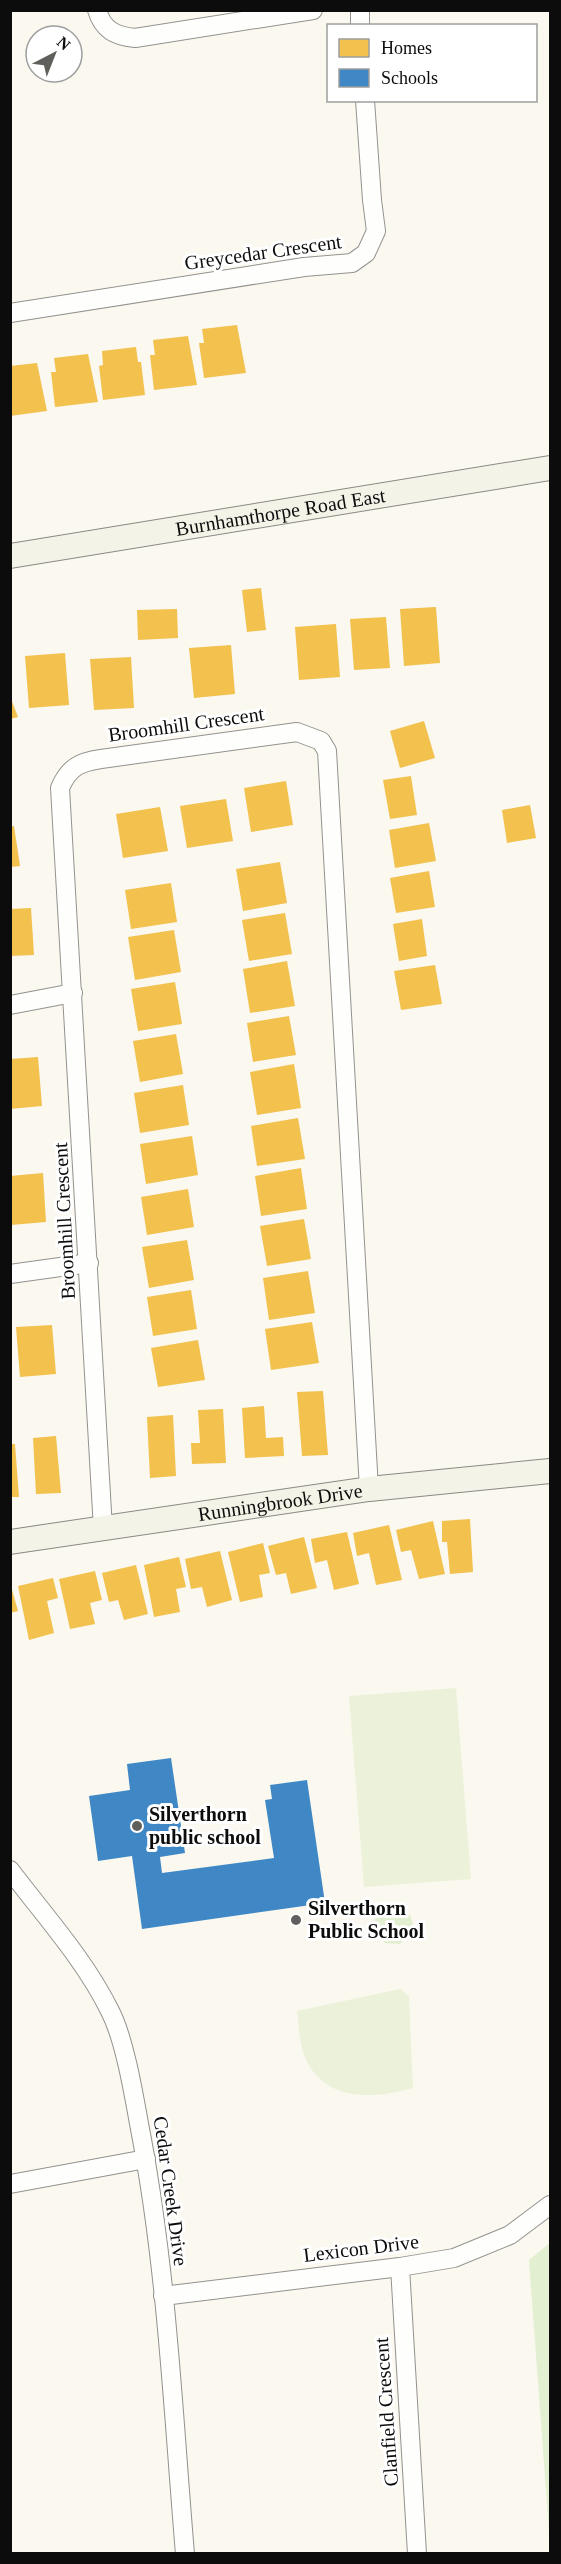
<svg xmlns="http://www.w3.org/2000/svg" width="561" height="2564" viewBox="0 0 561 2564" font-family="'Times New Roman',serif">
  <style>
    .green { fill: #e2efd0 }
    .pitch { fill: #ecf2da }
    .homes { fill: #f2c14e }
    .schools { fill: #3f88c5 }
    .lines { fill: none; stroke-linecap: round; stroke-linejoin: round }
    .street-casing { stroke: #93928e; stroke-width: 20 }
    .secondary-casing { stroke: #8a8985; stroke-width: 26 }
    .street { stroke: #fefefd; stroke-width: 18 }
    .secondary { stroke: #f4f3e8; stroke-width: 24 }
    .poi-dot { fill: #5f5f5b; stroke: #fff; stroke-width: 2 }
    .labels { text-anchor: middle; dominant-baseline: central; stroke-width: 6; stroke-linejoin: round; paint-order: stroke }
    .street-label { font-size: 20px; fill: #0c0c0c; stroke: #fff }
    .poi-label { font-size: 20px; font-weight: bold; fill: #0c0c0c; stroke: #fff; text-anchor: start }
  </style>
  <rect width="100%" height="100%" fill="#faf8ef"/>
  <!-- green -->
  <g class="green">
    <polygon points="397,1907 410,1915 414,1928 400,1944 385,1943 374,1930 375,1914 384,1908"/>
    <polygon points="550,2243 550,2545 529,2260"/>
  </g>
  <!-- pitch -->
  <g class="pitch">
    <polygon points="456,1688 471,1879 364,1887 349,1696"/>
    <path d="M400 1989 409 1996 413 2088C372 2100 320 2102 303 2052 299 2040 299 2024 297 2011Z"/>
  </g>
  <!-- homes -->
  <g class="homes">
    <polygon points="237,325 246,373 204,378 199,343 204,343 202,329"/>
    <polygon points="188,336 197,385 154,390 150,355 155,355 153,340"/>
    <polygon points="136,347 138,362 141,362 145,395 103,400 99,366 103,365 102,351"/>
    <polygon points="88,354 98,402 55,407 51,372 56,372 54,358"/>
    <polygon points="37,363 47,411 10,416 10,366"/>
    <polygon points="261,588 266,630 247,632 242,590"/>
    <polygon points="436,607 440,663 404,666 400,609"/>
    <polygon points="177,609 178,638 138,640 137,610"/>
    <polygon points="386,617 390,668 354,670 350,619"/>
    <polygon points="336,624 340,677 299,680 295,627"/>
    <polygon points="231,645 235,694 194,698 189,648"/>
    <polygon points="65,653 69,705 29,708 25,656"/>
    <polygon points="131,657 134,708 94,710 90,659"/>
    <polygon points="10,696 18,717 10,719"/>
    <polygon points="424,721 435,758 400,768 390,731"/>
    <polygon points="411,776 417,815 390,819 383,780"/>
    <polygon points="286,781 293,825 251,832 244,788"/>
    <polygon points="226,799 233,841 187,848 180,806"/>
    <polygon points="530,805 536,838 507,843 502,810"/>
    <polygon points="160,807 168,851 123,858 116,814"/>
    <polygon points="429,823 436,861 395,868 389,830"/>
    <polygon points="14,826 20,866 10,867 10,827"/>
    <polygon points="280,862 287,903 243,911 236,869"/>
    <polygon points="429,871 435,907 396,913 390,878"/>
    <polygon points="171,883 177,922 131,929 125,890"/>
    <polygon points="31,908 34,955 10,956 10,909"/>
    <polygon points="285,913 292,954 249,961 242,920"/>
    <polygon points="422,919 427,956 399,961 393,924"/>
    <polygon points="174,930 181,972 135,980 128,937"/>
    <polygon points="287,961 295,1006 250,1013 243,969"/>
    <polygon points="435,965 442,1004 401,1010 394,971"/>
    <polygon points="175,982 182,1024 138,1031 131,989"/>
    <polygon points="289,1016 296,1055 253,1062 247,1023"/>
    <polygon points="176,1034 183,1074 140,1082 133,1041"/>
    <polygon points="38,1057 42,1106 10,1109 10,1059"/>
    <polygon points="294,1064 301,1108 257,1115 250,1072"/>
    <polygon points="183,1085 189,1125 140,1133 134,1093"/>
    <polygon points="298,1118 305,1159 257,1166 251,1126"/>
    <polygon points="192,1136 198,1175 146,1184 140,1144"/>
    <polygon points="301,1168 307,1209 261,1216 255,1176"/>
    <polygon points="43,1173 46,1222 11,1225 10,1176"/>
    <polygon points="188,1189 194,1227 147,1235 141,1197"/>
    <polygon points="304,1219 311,1259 267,1266 260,1226"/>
    <polygon points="187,1240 194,1280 149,1288 142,1247"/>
    <polygon points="308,1271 315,1313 269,1320 263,1278"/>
    <polygon points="191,1290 197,1329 153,1336 147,1297"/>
    <polygon points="312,1322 319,1363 271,1370 265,1329"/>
    <polygon points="52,1325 56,1374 20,1377 16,1327"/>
    <polygon points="198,1340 205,1380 158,1387 151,1348"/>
    <polygon points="323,1391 328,1455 302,1456 297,1392"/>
    <polygon points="264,1406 266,1438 283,1437 284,1456 245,1458 242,1408"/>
    <polygon points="223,1409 226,1463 192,1464 191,1443 200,1443 198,1410"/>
    <polygon points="173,1415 176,1476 150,1478 147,1417"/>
    <polygon points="56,1436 61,1493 36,1494 33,1438"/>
    <polygon points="10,1444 15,1444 19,1497 10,1497"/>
    <polygon points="470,1519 473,1572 450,1574 447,1542 442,1542 442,1521"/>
    <polygon points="433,1521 445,1574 419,1579 411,1550 401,1552 396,1530"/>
    <polygon points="389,1525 402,1580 376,1585 369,1553 357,1556 353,1533"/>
    <polygon points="347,1532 359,1584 334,1590 327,1560 315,1563 311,1539"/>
    <polygon points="304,1537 317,1588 291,1594 286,1573 276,1575 268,1546"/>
    <polygon points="263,1543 270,1573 259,1575 263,1597 240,1602 228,1552"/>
    <polygon points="220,1551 232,1600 207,1607 202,1587 191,1589 185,1559"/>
    <polygon points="179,1557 186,1587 176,1589 180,1612 154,1617 144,1565"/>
    <polygon points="136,1565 148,1614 124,1620 118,1600 109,1602 102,1573"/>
    <polygon points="95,1571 102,1600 90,1603 95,1624 70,1629 59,1579"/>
    <polygon points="53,1578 58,1598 47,1601 54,1633 29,1640 18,1586"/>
    <polygon points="11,1586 18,1611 10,1613 10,1587"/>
  </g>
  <!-- schools -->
  <polygon class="schools" points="171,1758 185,1853 160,1857 162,1873 274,1858 265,1800 272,1799 270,1785 307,1780 325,1903 142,1929 132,1856 98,1861 89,1796 130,1790 127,1764"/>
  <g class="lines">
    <defs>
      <g id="street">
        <path d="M97 10C103 30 115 36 135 38L313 10"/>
        <polyline points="360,10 360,26"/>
        <polyline points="10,313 304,267 352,263 366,253 376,231 372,200 365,100"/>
        <polyline points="10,1005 73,993"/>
        <polyline points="10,1274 89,1263"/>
        <path d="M103 1529 60 788C69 767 80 762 101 759L297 732 321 741 327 751 369 1489"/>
        <path d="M10 1870C44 1915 85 1960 110 2011 125 2040 134 2096 140 2129 167 2269 173 2412 185 2554"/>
        <polyline points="10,2184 146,2159"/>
        <polyline points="400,2267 417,2554"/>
        <polyline points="163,2296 400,2267 454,2258 510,2235 550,2205"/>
      </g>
      <g id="secondary">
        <path id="s1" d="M10 556 550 468"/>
        <path id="s2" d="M10 1542 369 1489 550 1471"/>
      </g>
    </defs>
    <!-- street casing -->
    <use href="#street" class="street-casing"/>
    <!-- secondary casing -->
    <use href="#secondary" class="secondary-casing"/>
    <!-- street -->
    <use href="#street" class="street"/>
    <!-- secondary -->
    <use href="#secondary" class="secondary"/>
  </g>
  <!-- markers -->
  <g class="poi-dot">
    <circle cx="137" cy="1826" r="6"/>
    <circle cx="296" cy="1920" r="6"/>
  </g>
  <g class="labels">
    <!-- street labels -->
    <g class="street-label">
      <text transform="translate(263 252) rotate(-8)">Greycedar Crescent</text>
      <text stroke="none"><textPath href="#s1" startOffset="274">Burnhamthorpe Road East</textPath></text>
      <text transform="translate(186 724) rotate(-8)">Broomhill Crescent</text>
      <text transform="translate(64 1221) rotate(-93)">Broomhill Crescent</text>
      <text stroke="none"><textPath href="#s2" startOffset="273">Runningbrook Drive</textPath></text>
      <text transform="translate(171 2191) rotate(82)">Cedar Creek Drive</text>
      <text transform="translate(361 2248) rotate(-7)">Lexicon Drive</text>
      <text transform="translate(386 2412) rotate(-94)">Clanfield Crescent</text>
    </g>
    <!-- poi labels -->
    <g class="poi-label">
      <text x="149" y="1814">Silverthorn<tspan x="149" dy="23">public school</tspan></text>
      <text x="308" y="1908">Silverthorn<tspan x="308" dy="23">Public School</tspan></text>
    </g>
  </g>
  <!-- border -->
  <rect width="561" height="2564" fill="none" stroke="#0c0c0c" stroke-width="24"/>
  <!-- legend -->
  <rect x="327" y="24" width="210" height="78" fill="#ffffff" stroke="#9e9e9e" stroke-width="1.5"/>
  <rect x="339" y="39" width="30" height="18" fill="#f2c14e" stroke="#9e9e9e" stroke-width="1.5"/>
  <text x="381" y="54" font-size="18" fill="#0c0c0c">Homes</text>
  <rect x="339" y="69" width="30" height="18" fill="#3f88c5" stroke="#9e9e9e" stroke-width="1.5"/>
  <text x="381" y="84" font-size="18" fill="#0c0c0c">Schools</text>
  <!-- north arrow -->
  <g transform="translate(54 54) rotate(42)"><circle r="28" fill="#ffffff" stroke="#9e9e9e" stroke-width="1.5"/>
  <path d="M0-4.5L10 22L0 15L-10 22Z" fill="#5f5f5b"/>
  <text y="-9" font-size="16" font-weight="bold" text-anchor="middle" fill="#0c0c0c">N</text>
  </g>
</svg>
